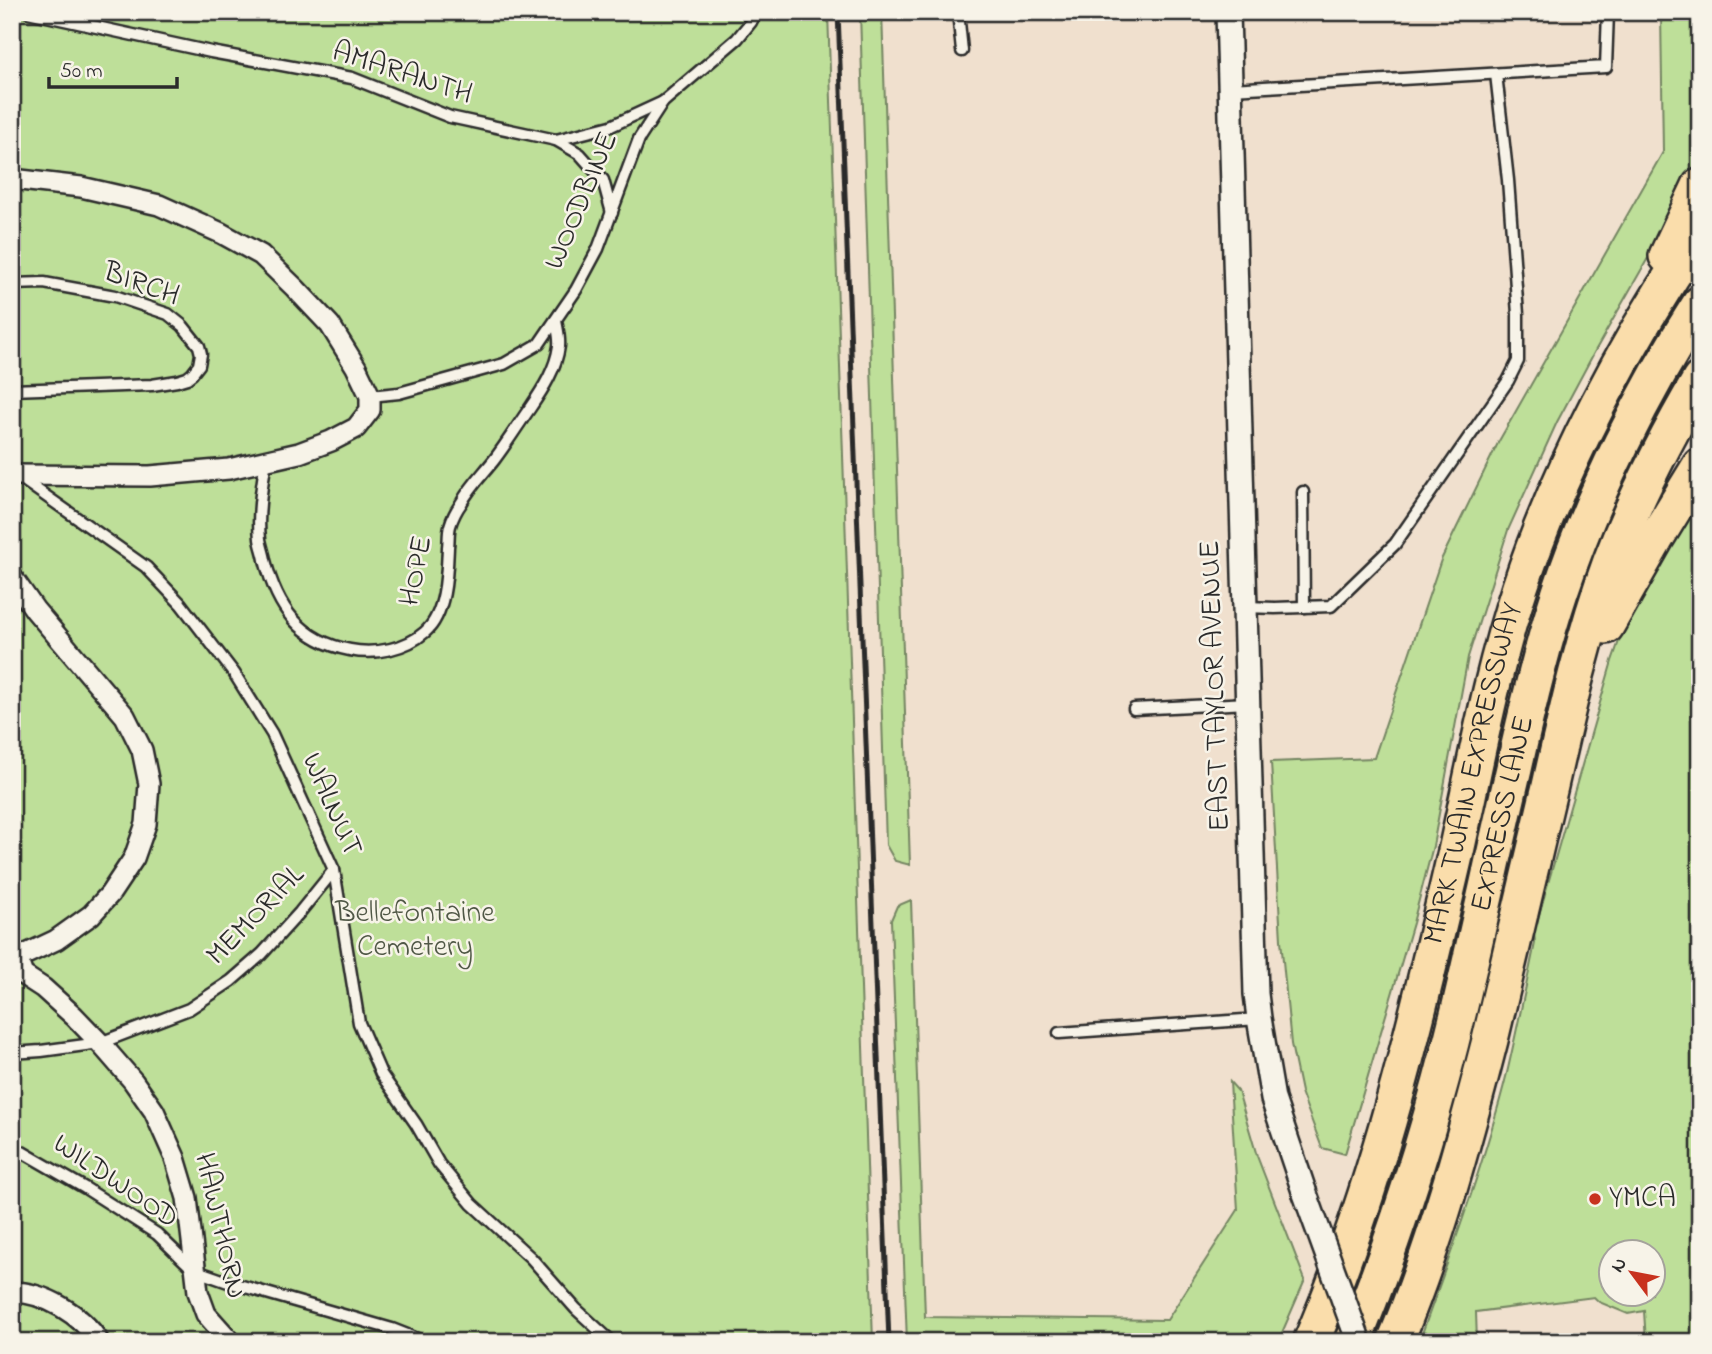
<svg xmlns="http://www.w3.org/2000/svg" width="1712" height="1354" viewBox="0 0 1712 1354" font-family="'Indie Flower',sans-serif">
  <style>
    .green { fill: #bedf99; stroke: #748562; stroke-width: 2; fill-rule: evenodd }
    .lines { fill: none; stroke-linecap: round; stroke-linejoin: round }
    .service-casing { stroke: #2b2b2b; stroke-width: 15 }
    .minor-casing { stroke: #2b2b2b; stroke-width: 24 }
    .tertiary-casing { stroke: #2b2b2b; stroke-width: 28 }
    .motorway-casing { stroke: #2b2b2b; stroke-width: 40 }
    .service { stroke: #f7f3e8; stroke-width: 10 }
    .minor { stroke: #f7f3e8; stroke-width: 19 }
    .tertiary { stroke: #f7f3e8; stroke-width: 23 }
    .motorway { stroke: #faddab; stroke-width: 35 }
    .rail { stroke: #2b2b2b; stroke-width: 5 }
    .tertiary-bridge-casing { stroke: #2b2b2b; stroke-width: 28; stroke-linecap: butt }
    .tertiary-bridge { stroke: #f7f3e8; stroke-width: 23 }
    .poi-dot { fill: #c8321e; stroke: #f7f3e8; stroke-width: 2.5 }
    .labels { text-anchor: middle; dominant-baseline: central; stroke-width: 5; stroke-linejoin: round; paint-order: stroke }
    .street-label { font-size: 30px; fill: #2b2b2b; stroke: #f7f3e8 }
    .park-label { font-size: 30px; fill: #505846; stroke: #f7f3e8 }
    .poi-label { font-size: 30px; fill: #2b2b2b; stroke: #f7f3e8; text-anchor: start }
  </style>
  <rect width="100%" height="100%" fill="#f0e0ce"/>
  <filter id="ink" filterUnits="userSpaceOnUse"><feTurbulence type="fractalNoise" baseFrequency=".0143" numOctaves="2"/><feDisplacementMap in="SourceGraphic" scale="14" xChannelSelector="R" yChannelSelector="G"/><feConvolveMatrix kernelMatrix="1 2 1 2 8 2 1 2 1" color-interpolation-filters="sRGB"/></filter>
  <g filter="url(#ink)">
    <!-- green -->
    <g class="green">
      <polygon points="12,12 828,12 873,1342 12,1342"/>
      <polygon points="860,12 882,12 910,865 895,861 886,845"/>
      <polygon points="1661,12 1700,12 1700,167 1595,351 1557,422 1508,530 1468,657 1433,846 1413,923 1345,1154 1322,1148 1301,1092 1291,1044 1281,940 1271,762 1374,758 1441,560 1499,441 1663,152"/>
      <path d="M1700 482V1342H1646L1644 1311 1628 1314 1599 1302 1594 1297 1476 1312 1477 1342H1419C1451 1253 1484 1164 1507 1073 1517 1030 1526 986 1535 943L1534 932 1612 661 1631 607ZM1610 1252H1652V1294H1610Z"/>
      <polygon points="911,900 925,1317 1167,1320 1238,1210 1230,1082 1238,1091 1257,1156 1305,1280 1278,1342 907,1342 891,920 897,906"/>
    </g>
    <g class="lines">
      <defs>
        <g id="service">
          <polyline points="28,12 211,52 352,78 450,117 556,140 611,126 663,102"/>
          <polyline points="958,12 962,51"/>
          <polyline points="1231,89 1606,67 1608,12"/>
          <polyline points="556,140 580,154 603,180 612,213"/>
          <polyline points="12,284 44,283 115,296 168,314 183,326 199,346 201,354 199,365 192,374 187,378 177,381 152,385 12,390"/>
          <polyline points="370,396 399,393 504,364 539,344 576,290 598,249 639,139 663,102 737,39 751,22 756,12"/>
          <path d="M266 460C262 486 257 513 260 539 261 546 264 553 265 560 277 607 300 641 350 650 375 655 406 649 425 632 446 614 447 573 448 547 449 541 448 533 450 526 452 519 457 509 462 502 470 487 483 474 494 460 507 443 518 425 530 408 543 389 556 369 559 346 560 337 557 328 556 320"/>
          <polyline points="19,477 146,567 181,604 234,673 272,734 334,870 359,1023 381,1074 416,1124 439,1164 472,1204 531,1258 576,1309 612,1342"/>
          <polyline points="1303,492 1304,607"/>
          <polyline points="1246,607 1275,608 1331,606 1395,544 1508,381 1518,361 1518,314 1508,180 1496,74"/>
          <polyline points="1134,709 1248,703"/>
          <polyline points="1059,1033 1258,1019"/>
          <polyline points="12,1053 41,1051 100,1043 189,1009 231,981 262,954 300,912 334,870"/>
          <polyline points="12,1146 85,1188 157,1234 194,1270 228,1282 392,1329 425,1342"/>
        </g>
        <g id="minor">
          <polyline points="12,179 81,187 159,205 221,233 261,255 295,288 330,325 356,367 370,396 370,410 356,428 331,441 299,453 229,469 150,476 12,475"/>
          <polyline points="12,577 35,610 125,716 142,750 149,784 146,824 134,858 110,894 91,915 56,940 22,956 19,964 23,975 43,988 74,1016 100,1043 133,1081 154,1111 175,1158 187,1198 198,1292 206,1314 231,1342"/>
          <path d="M12 1292C45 1292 82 1315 99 1342"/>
        </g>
        <polyline id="tertiary" points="1228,12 1256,994 1259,1018 1273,1099 1304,1191"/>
        <g id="motorway">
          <polyline points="1667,256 1700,186"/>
          <polyline points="1606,626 1656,538 1700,466"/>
          <path id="s1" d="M1311 1342C1379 1183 1418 1015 1457 847 1476 760 1492 671 1520 587 1560 466 1628 338 1700 233"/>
          <path id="s2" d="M1353 1342C1397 1234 1432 1123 1459 1010 1478 930 1495 849 1514 768 1527 709 1541 649 1560 592 1593 493 1644 391 1700 304"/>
          <path d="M1395 1342C1436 1244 1464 1141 1490 1040 1510 955 1530 871 1550 786 1567 710 1584 634 1611 561 1635 498 1666 438 1700 380"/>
        </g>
      </defs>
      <!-- service casing -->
      <use href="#service" class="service-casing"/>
      <!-- minor casing -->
      <use href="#minor" class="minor-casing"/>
      <!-- tertiary casing -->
      <use href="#tertiary" class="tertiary-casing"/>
      <!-- motorway casing -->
      <use href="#motorway" class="motorway-casing"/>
      <!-- service -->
      <use href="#service" class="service"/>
      <!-- minor -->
      <use href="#minor" class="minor"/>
      <!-- tertiary -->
      <use href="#tertiary" class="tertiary"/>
      <!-- motorway -->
      <use href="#motorway" class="motorway"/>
      <!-- rail -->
      <polyline class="rail" points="838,12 889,1342"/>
      <defs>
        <polyline id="tertiary-bridge" points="1304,1191 1359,1342"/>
      </defs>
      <!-- tertiary-bridge casing -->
      <use href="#tertiary-bridge" class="tertiary-bridge-casing"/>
      <!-- tertiary-bridge -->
      <use href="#tertiary-bridge" class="tertiary-bridge"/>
    </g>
  </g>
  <!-- markers -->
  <circle class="poi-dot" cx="1595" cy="1199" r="7"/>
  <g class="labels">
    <!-- street labels -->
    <g class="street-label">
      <text transform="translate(402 74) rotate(18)">AMARANTH</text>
      <text transform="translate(582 201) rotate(-67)">WOODBINE</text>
      <text transform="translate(141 285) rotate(20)">BIRCH</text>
      <text transform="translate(417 571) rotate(-79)">HOPE</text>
      <text transform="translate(1216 686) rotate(-92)">EAST TAYLOR AVENUE</text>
      <text stroke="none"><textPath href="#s1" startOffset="592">MARK TWAIN EXPRESSWAY</textPath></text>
      <text transform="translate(331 805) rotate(66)">WALNUT</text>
      <text stroke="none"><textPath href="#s2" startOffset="550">EXPRESS LANE</textPath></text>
      <text transform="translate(256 916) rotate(-46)">MEMORIAL</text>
      <text transform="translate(115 1182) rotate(34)">WILDWOOD</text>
      <text transform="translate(219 1226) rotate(77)">HAWTHORN</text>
    </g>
    <!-- park labels -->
    <g class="park-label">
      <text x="415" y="914">Bellefontaine<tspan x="415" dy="34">Cemetery</tspan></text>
    </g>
    <!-- poi labels -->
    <g class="poi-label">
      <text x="1609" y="1199">YMCA</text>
    </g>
  </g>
  <!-- margin -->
  <rect width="1712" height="1354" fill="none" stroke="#f7f3e8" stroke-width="42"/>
  <rect x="21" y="21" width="1670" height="1312" fill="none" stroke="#2b2b2b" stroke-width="2.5" filter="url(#ink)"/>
  <!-- north arrow -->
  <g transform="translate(1632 1273) rotate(302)"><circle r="33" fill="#f7f3e8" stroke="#a5a39c" stroke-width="2"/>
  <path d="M0-5L12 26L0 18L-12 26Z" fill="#c8321e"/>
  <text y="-10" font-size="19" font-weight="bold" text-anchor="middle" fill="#2b2b2b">N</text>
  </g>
  <!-- scale -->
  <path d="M49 77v10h128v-10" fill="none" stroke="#2b2b2b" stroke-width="3.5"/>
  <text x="60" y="77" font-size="21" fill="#2b2b2b" stroke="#f7f3e8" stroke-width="5" paint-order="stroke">50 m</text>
</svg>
